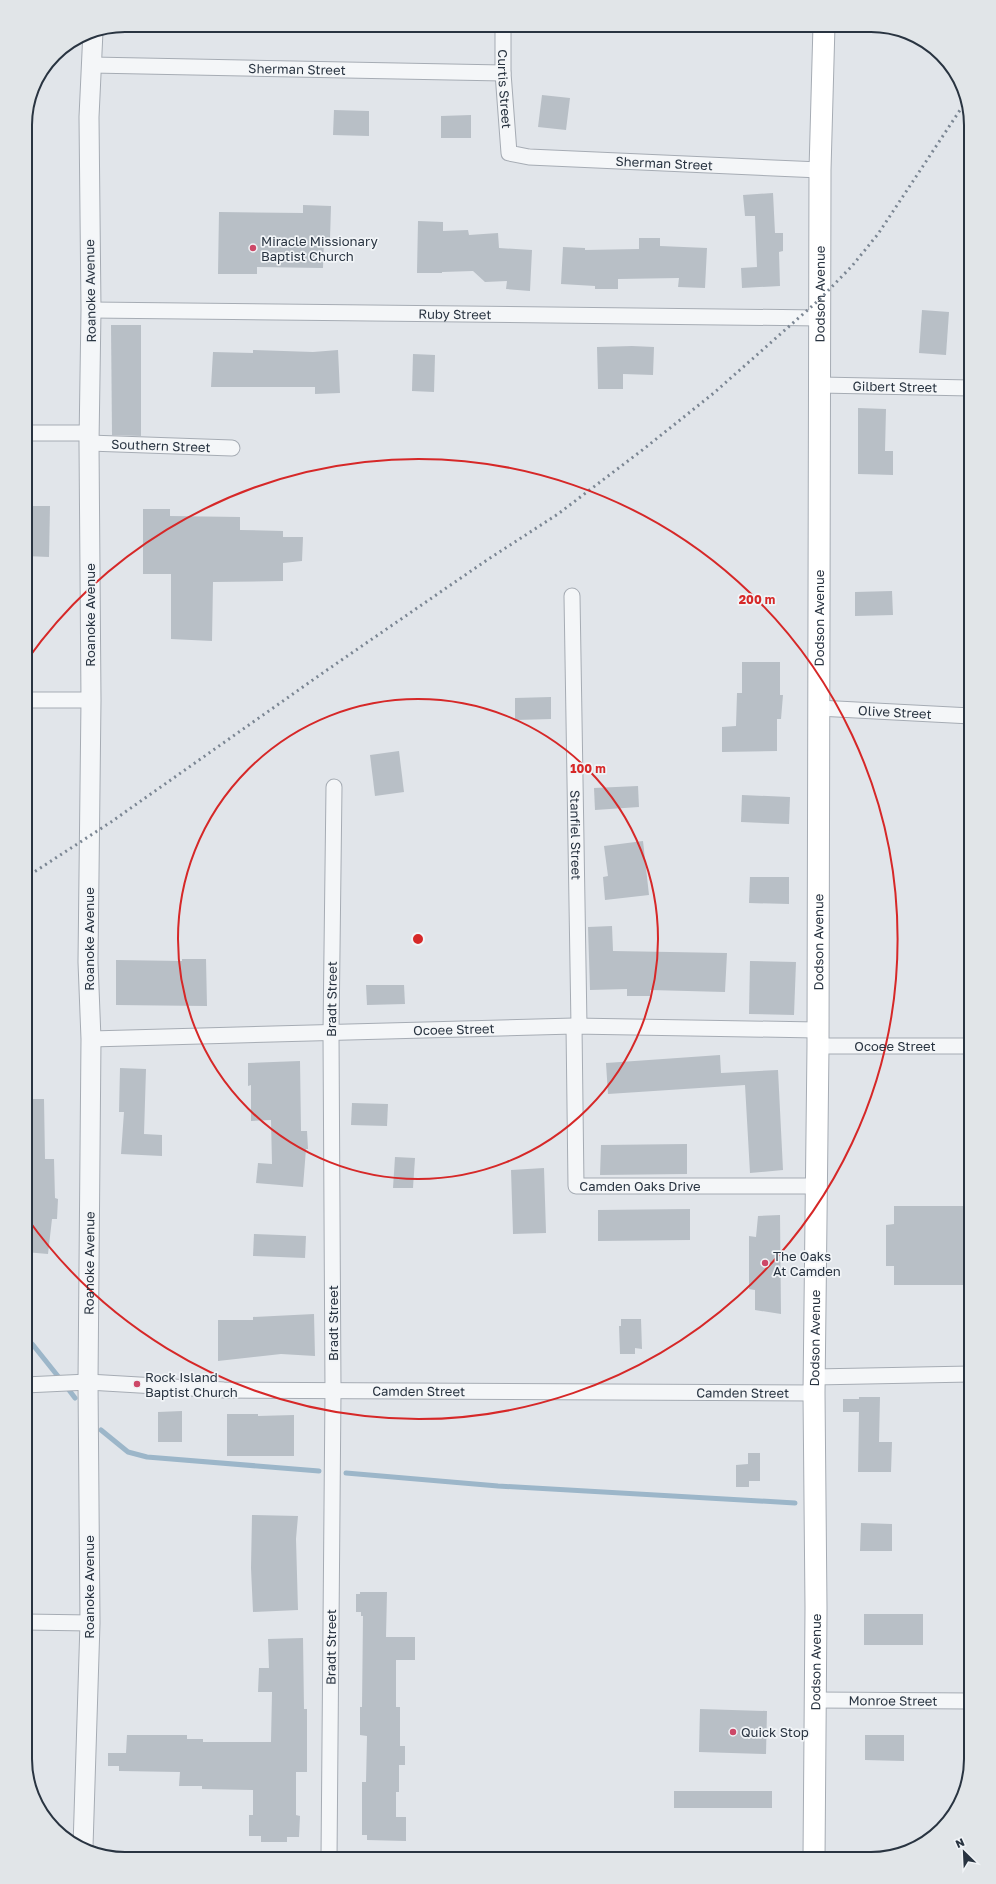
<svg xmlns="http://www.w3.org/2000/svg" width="996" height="1884" viewBox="0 0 996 1884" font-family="'Golos Text',sans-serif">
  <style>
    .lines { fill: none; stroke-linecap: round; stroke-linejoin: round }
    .stream { stroke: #9cb6c9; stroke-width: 5 }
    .building { fill: #b8bfc6 }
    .minor-casing { stroke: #a6acb4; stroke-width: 17 }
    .tertiary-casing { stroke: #a6acb4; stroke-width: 21 }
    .secondary-casing { stroke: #a6acb4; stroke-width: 23 }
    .minor { stroke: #f4f6f8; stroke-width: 15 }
    .tertiary { stroke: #f4f6f8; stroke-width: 19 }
    .secondary { stroke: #fff; stroke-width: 21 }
    .rail { stroke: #7b8693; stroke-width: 3; stroke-dasharray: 2 4; stroke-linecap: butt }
    .ring { fill: none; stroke: #d62828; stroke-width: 2 }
    .poi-dot { fill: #cd4868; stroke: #f1f4f7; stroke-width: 1.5 }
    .labels { text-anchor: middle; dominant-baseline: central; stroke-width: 3.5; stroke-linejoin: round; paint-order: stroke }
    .street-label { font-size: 13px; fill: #293441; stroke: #f1f4f7 }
    .poi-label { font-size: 13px; fill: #293441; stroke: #f1f4f7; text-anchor: start }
    .rim { fill: none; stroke: #293441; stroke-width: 2 }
    .centre { fill: #d62828; stroke: #f1f4f7; stroke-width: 2 }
    .ring-label { font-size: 12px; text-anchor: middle; font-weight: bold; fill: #d62828; stroke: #f1f4f7; stroke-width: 3.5; stroke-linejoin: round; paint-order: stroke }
  </style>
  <rect width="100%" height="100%" fill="#e1e5ea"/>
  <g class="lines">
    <!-- stream -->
    <g class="stream">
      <polyline points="25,1338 33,1345 61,1380"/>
      <polyline points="66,1386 75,1398"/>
      <polyline points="101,1430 128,1452 147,1457 319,1471"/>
      <polyline points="346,1473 498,1486 795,1503"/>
    </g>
  </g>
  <!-- building -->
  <g class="building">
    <polygon points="542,95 570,98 566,130 538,127"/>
    <polygon points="334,110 369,111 369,136 333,135"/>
    <polygon points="471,115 471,138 441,138 441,116"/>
    <polygon points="773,193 775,233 783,233 783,251 779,252 780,286 742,288 741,268 757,267 755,216 745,216 743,195"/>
    <polygon points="303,205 331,206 330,239 324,239 323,268 257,267 257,274 218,274 219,212 303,213"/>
    <polygon points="418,221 443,222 443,231 468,230 469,235 498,233 499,248 532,250 530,291 506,289 507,281 485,282 473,271 442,272 442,273 417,273"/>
    <polygon points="639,238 660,238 660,246 707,248 705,288 678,287 679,278 618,279 618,289 595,289 595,286 561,284 563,247 585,248 585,250 639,249"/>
    <polygon points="922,310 949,312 946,355 919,353"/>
    <polygon points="111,325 141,325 141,436 112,435"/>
    <polygon points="632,346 654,347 653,375 623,374 623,389 598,389 597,347"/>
    <polygon points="253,350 313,352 338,350 340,393 315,394 315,387 211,387 213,352 253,353"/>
    <polygon points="413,354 435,355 434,392 412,391"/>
    <polygon points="858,408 886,409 885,451 893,451 893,475 858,474"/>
    <polygon points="25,506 50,506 49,557 25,556"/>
    <polygon points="143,509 170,509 170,516 240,517 240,530 283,531 283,537 303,537 302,561 283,563 283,581 213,582 212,641 171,639 171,574 143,574"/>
    <polygon points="892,591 893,615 855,616 855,592"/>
    <polygon points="742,662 780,662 780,695 783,695 781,719 777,719 777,751 722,752 722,727 736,726 737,693 742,693"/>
    <polygon points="551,697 551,719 515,720 515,698"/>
    <polygon points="399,751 404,792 375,796 370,755"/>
    <polygon points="638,786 639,807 595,810 594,788"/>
    <polygon points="742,795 790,797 789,824 741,822"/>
    <polygon points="643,841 649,895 605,900 603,877 608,876 604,846"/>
    <polygon points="750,877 789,877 789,904 749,903"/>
    <polygon points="612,926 613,951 727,953 725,992 650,990 650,996 627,996 627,989 590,990 588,927"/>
    <polygon points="182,959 206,959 207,1006 116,1005 116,960 182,961"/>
    <polygon points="750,961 796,962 794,1015 749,1014"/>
    <polygon points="366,985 404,985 405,1004 367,1005"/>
    <polygon points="720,1055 721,1073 778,1070 783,1170 750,1173 745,1085 608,1094 606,1063"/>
    <polygon points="300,1061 301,1131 307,1131 308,1149 306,1149 303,1187 256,1183 258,1163 272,1164 271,1120 251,1121 251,1085 248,1086 248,1063"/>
    <polygon points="120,1068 146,1069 144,1134 162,1135 162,1156 121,1154 124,1112 119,1112"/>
    <polygon points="25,1099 44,1099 45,1159 54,1159 55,1198 58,1199 57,1219 52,1219 48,1254 25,1252"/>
    <polygon points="352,1103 388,1104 387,1126 351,1125"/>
    <polygon points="687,1144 687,1174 600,1175 601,1145"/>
    <polygon points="395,1157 415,1158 413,1188 393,1188"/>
    <polygon points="544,1168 546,1233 513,1234 511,1170"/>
    <polygon points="894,1206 971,1206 971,1285 894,1285 894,1266 886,1266 886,1225 894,1224"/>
    <polygon points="690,1209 690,1240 598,1241 598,1210"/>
    <polygon points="780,1215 781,1314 755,1310 755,1290 749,1289 749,1236 756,1237 758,1216"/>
    <polygon points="254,1234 306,1236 305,1258 253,1256"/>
    <polygon points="314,1314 315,1356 281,1354 218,1361 218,1320 253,1320 253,1317"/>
    <polygon points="621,1319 641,1319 642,1349 635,1348 635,1354 620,1354 619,1326 621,1326"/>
    <polygon points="859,1397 880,1397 879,1442 892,1442 891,1472 858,1472 859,1412 843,1412 843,1399 859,1399"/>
    <polygon points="182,1411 182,1442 158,1442 158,1412"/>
    <polygon points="227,1414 258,1414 258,1416 294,1415 294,1456 227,1456"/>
    <polygon points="748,1453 760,1453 760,1481 749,1481 749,1487 736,1487 736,1465 748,1464"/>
    <polygon points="252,1515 298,1516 296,1539 298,1610 253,1612 251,1568"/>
    <polygon points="861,1523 892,1524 892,1551 860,1551"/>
    <polygon points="360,1592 387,1592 386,1637 415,1637 415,1660 396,1660 396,1707 400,1707 400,1746 405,1746 405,1765 399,1765 399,1792 396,1792 396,1817 406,1817 406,1841 367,1840 367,1835 362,1835 362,1782 366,1782 367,1736 360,1735 360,1707 362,1707 363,1616 361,1616 361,1612 356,1612 356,1594 360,1594"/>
    <rect x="864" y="1614" width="59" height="31"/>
    <polygon points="303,1638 304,1709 307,1709 307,1772 296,1772 296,1815 300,1816 299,1837 287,1837 287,1842 261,1842 261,1836 249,1836 249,1815 253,1815 253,1790 202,1789 202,1786 179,1786 180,1772 119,1771 119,1766 108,1766 108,1753 126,1753 127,1735 187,1735 187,1739 203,1739 203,1742 271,1742 272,1692 258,1692 259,1668 269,1668 268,1639"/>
    <polygon points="700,1709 767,1711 766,1754 699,1752"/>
    <polygon points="865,1735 904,1735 904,1761 865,1760"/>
    <rect x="674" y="1791" width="98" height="17"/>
  </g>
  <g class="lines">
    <defs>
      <g id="minor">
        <path id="s1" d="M503 25V73L509 153 529 157 820 170"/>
        <path id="s2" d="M92 65 503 73"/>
        <path id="s3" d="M91 310 820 318"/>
        <path id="s4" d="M820 385 971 388"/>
        <polyline points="25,433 90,433"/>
        <path id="s5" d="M89 443 232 448"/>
        <path id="s6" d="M572 596 579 1026"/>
        <polyline points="25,700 91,700"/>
        <path id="s7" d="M818 708 971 716"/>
        <path id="s8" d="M574 1026 576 1186H816"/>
        <path id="s9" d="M91 1039 574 1026 817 1030"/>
        <path id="s10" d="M818 1046H971"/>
        <polyline points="814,1377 971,1374"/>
        <path id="s11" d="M25 1385 88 1382 224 1390 814 1393"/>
        <polyline points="25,1622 90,1623"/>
        <path id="s12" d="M816 1700 971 1701"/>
        <path id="s13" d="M329 1859 333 1391 331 1033 334 787"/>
      </g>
      <g id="tertiary">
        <path id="s14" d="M83 1847 90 1623 88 1382 91 1039 88 962 91 700 89 443 91 310 89 117 93 31"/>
      </g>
      <g id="secondary">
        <path id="s15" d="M814 1859 816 1608 814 1393 818 1046 820 170 824 25"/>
      </g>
    </defs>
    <!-- minor casing -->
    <use href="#minor" class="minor-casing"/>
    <!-- tertiary casing -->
    <use href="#tertiary" class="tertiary-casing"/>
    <!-- secondary casing -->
    <use href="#secondary" class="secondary-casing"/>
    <!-- minor -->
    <use href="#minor" class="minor"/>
    <!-- tertiary -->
    <use href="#tertiary" class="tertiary"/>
    <!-- secondary -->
    <use href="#secondary" class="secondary"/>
    <!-- rail -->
    <polyline class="rail" points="25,878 111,822 327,670 487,560 558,514 645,448 715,392 820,299 852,266 878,234 966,101"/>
  </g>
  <!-- distance rings -->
  <g class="ring">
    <circle cx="418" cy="939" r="240"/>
    <path d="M27 660A480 480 0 1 1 27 1218"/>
  </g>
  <!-- markers -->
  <g class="poi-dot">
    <circle cx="253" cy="248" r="4"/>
    <circle cx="765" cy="1263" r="4"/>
    <circle cx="137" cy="1384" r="4"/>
    <circle cx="733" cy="1732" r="4"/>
  </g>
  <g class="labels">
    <!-- street labels -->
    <g class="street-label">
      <text stroke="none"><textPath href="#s2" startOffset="205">Sherman Street</textPath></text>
      <text stroke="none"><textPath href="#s1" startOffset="64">Curtis Street</textPath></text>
      <text stroke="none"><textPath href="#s1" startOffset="284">Sherman Street</textPath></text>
      <text transform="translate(90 291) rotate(-91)">Roanoke Avenue</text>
      <text stroke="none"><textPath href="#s15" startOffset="1565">Dodson Avenue</textPath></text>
      <text stroke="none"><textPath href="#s3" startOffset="364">Ruby Street</textPath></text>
      <text stroke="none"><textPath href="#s4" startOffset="75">Gilbert Street</textPath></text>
      <text stroke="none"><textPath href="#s5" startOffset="72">Southern Street</textPath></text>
      <text transform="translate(90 615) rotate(-90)">Roanoke Avenue</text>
      <text stroke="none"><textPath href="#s15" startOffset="1241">Dodson Avenue</textPath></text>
      <text stroke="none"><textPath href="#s7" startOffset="77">Olive Street</textPath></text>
      <text stroke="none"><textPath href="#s6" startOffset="239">Stanfiel Street</textPath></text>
      <text transform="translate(89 939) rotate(-90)">Roanoke Avenue</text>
      <text stroke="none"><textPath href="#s15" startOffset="917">Dodson Avenue</textPath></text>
      <text stroke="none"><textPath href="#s13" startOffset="860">Bradt Street</textPath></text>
      <text stroke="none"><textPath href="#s9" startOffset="363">Ocoee Street</textPath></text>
      <text stroke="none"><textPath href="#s10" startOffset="77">Ocoee Street</textPath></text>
      <text stroke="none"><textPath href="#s8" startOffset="224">Camden Oaks Drive</textPath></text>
      <text stroke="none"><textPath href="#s14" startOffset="584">Roanoke Avenue</textPath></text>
      <text transform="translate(333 1323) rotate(-90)">Bradt Street</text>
      <text stroke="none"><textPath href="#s15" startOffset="521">Dodson Avenue</textPath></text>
      <text stroke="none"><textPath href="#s11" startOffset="394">Camden Street</textPath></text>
      <text stroke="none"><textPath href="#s11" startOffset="718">Camden Street</textPath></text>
      <text transform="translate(89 1587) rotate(-90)">Roanoke Avenue</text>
      <text stroke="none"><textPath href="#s13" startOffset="212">Bradt Street</textPath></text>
      <text stroke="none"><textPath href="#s15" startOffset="197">Dodson Avenue</textPath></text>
      <text stroke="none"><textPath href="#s12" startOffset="77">Monroe Street</textPath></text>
    </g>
    <!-- poi labels -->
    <g class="poi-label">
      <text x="261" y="241">Miracle Missionary<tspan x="261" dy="15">Baptist Church</tspan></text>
      <text x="773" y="1256">The Oaks<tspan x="773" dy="15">At Camden</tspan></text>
      <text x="145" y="1377">Rock Island<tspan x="145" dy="15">Baptist Church</tspan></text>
      <text x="741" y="1732">Quick Stop</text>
    </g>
  </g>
  <!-- crop -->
  <path d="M0 0H996V1884H0ZM125 32H871A93 93 0 0 1 964 125V1759A93 93 0 0 1 871 1852H125A93 93 0 0 1 32 1759V125A93 93 0 0 1 125 32Z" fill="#e1e5e8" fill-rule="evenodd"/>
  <path class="rim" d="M125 32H871A93 93 0 0 1 964 125V1759A93 93 0 0 1 871 1852H125A93 93 0 0 1 32 1759V125A93 93 0 0 1 125 32Z"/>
  <circle cx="418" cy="939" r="6" class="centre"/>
  <g class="ring-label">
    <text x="757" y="604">200 m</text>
    <text x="588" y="773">100 m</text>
  </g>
  <!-- north arrow -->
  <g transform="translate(964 1852) rotate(336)" stroke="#f1f4f7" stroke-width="3" paint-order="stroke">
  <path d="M0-3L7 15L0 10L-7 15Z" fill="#293441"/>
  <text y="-6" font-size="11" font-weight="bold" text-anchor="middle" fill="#293441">N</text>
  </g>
</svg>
